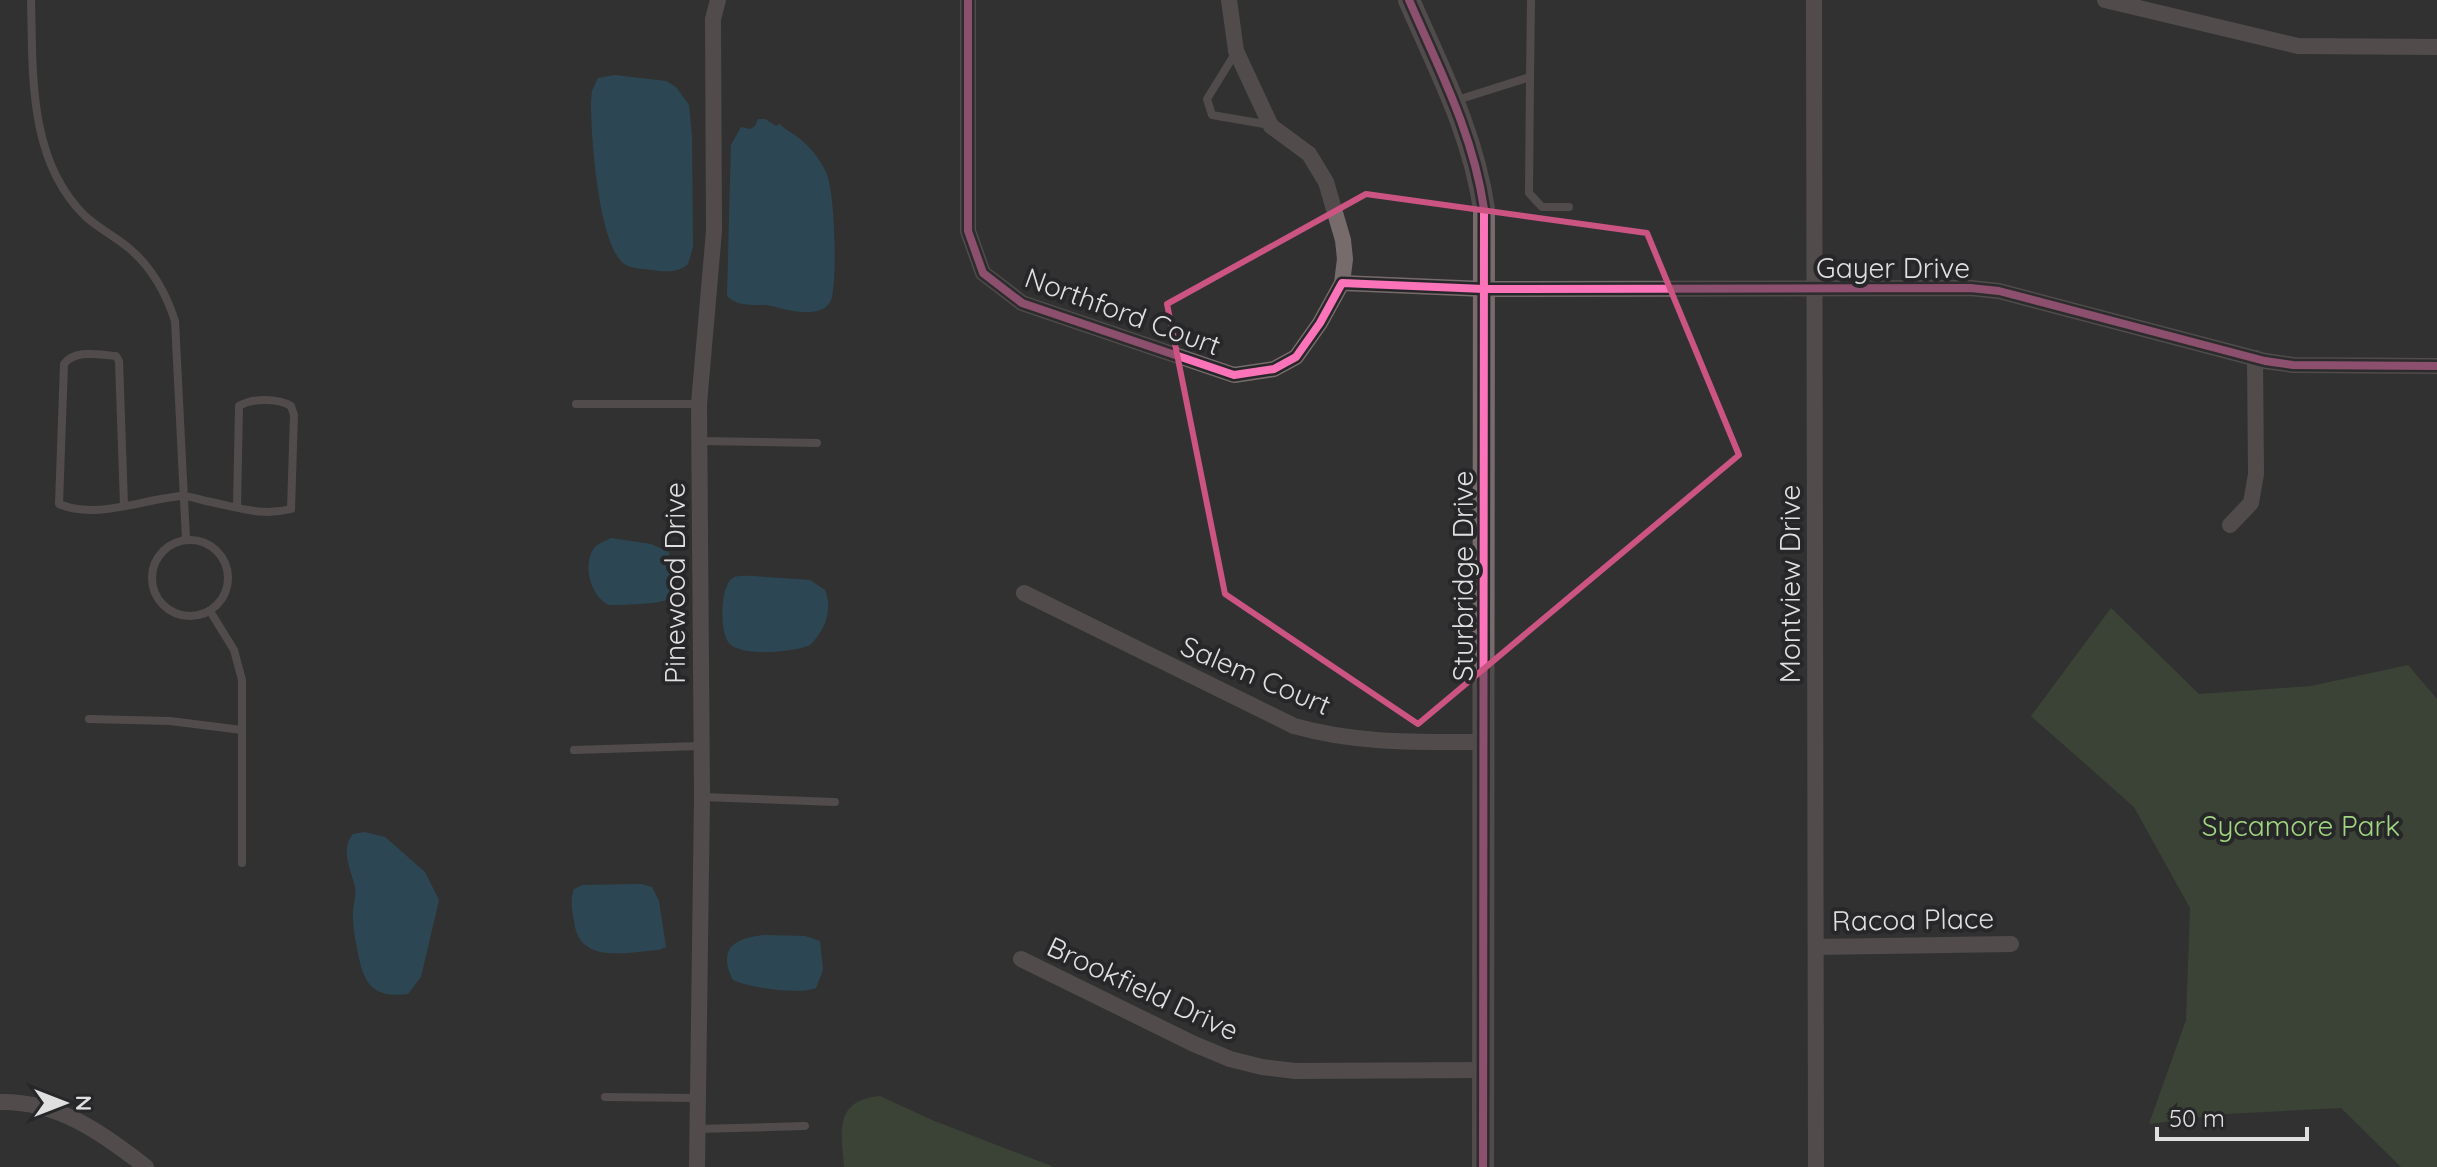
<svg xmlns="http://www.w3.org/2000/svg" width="2437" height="1167" viewBox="0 0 2437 1167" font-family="Quicksand,sans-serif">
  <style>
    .green { fill: #465a3b }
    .water { fill: #27637c }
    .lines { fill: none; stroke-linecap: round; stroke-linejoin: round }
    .service { stroke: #786b6c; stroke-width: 8 }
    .minor { stroke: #786b6c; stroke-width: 16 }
    .tertiary { stroke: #786b6c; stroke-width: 22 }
    .cycleway-casing { stroke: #272729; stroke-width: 13 }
    .cycleway { stroke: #fb73b8; stroke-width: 8 }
    .marked { fill: none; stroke: #cb5483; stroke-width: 6; stroke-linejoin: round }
    .labels { text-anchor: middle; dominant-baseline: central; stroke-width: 8; stroke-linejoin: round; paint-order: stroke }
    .street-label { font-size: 28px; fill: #dfdfe0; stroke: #272729 }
    .park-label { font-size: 28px; fill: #a0d680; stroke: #272729 }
  </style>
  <rect width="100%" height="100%" fill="#313132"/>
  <!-- green -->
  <g class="green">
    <polygon points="2111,608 2199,694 2311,686 2408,665 2437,699 2437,1167 2401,1167 2341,1108 2225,1114 2149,1124 2186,1020 2190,908 2134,807 2031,716"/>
    <path d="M880 1096 932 1120 1054 1167H844C841 1132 834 1100 880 1096Z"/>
  </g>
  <!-- water -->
  <g class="water">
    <path d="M615 75 666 81 676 87 689 105 692 137 693 247 688 264C678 273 666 272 653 270 644 269 631 269 623 263 598 241 591 135 591 101L592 91 598 78Z"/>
    <path d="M758 119H765L776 126 780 124C786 131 793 133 799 138 810 147 820 159 826 172 835 191 837 274 832 297 831 302 826 309 820 310 806 315 786 310 772 306 758 303 740 309 727 296L731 145 741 127 750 129 755 126Z"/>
    <path d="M611 538 651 544 669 552 670 590 666 600C658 604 620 605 609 605 591 597 582 565 594 548 598 543 606 541 611 538Z"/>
    <path d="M752 576 810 580 825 590C833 610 825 630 810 645 795 652 743 657 730 644 719 634 720 585 733 578 737 575 747 576 752 576Z"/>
    <path d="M365 832 385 837 425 872 439 900 421 977 408 994C370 999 363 981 357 948 355 938 353 928 353 917 352 907 357 897 355 886 351 870 340 849 353 834Z"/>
    <path d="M641 884 652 887 659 901 666 947 659 950C625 952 579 965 574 921 572 910 570 899 574 889L583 885Z"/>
    <path d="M764 935 805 936 820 941 823 970 816 988C798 995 751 988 733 980 717 948 735 938 764 935Z"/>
  </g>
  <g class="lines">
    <!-- service -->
    <g class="service">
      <path d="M31 0C33 74 28 160 85 216 98 228 116 237 130 249 152 268 166 293 175 321L186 539"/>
      <polyline points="1236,52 1207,99 1212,115 1270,125"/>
      <polyline points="1530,77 1531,0"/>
      <polyline points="1454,101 1530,77 1529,193 1542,207 1569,207"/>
      <polyline points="576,404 698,404"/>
      <polyline points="699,441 817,443"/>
      <path d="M124 505 119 361 116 356C99 355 75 349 64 364L59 504C96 520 143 499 182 496 190 496 198 499 206 501 237 507 260 517 291 509L294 415 291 406C278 398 252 398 239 406L237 507"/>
      <circle cx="190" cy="578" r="38"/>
      <polyline points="210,611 234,650 242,680 242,863"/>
      <polyline points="89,719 170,721 242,730"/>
      <polyline points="574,750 700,746"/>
      <polyline points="702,797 835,802"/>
      <polyline points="605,1097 697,1098"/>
      <polyline points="698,1129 805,1126"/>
    </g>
    <!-- minor -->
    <g class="minor">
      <polyline points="968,0 968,231 983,273 1022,303 1234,375 1274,369 1296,357 1320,323 1342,283 1484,289 1970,288 1999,291 2265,361 2293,365 2437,366"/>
      <polyline points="1229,0 1236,51 1271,126 1309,154 1326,182 1343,240 1345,259 1342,283"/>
      <polyline points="1814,0 1816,1167"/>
      <polyline points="2105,0 2298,46 2437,47"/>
      <polyline points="2230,525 2251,503 2256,474 2255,358"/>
      <path d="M1024 593 1294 726C1358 744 1418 742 1484 742"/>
      <polyline points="1816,947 2011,944"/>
      <polyline points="1021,959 1194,1044 1230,1059 1262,1067 1295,1071 1483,1070"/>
      <path d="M0 1102C58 1101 101 1132 146 1167"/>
      <polyline points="697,1167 702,797 699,404 714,231 713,19 718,0"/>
    </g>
    <!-- tertiary -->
    <path class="tertiary" d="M1409 0C1439 69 1473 133 1484 209L1483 1167"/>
    <defs>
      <g id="cycleway">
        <polyline points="968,0 968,231 983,273 1022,303 1234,375 1274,369 1296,357 1320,323 1342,283 1484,289 1970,288 1999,291 2265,361 2293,365 2437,366"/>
        <path d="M1409 0C1439 69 1473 133 1484 209L1483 1167"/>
      </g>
    </defs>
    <!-- cycleway casing -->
    <use href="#cycleway" class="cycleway-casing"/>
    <!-- cycleway -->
    <use href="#cycleway" class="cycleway"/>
  </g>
  <!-- marked area -->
  <path d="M0 0H2437V1167H0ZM1366 194 1647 233 1739 455 1418 724 1225 594 1167 304Z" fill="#313132" fill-opacity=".55" fill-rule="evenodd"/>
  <path class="marked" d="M1366 194 1647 233 1739 455 1418 724 1225 594 1167 304Z"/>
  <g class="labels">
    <!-- street labels -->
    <g class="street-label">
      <text x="1893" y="267">Gayer Drive</text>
      <text transform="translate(1123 311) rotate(20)">Northford Court</text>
      <text transform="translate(1462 576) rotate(-90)">Sturbridge Drive</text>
      <text transform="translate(674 583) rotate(-90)">Pinewood Drive</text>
      <text transform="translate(1789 584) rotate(-90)">Montview Drive</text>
      <text transform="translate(1256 675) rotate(23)">Salem Court</text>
      <text transform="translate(1913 919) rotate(-1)">Racoa Place</text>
      <text transform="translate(1143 988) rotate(25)">Brookfield Drive</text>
    </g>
    <!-- park labels -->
    <g class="park-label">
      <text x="2301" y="825">Sycamore Park</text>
    </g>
  </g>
  <!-- north arrow -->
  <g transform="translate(64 1103) rotate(90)" stroke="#272729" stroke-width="6" paint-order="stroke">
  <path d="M0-6L14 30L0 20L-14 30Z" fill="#dfdfe0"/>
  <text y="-12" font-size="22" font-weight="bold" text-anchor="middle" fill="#dfdfe0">N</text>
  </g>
  <!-- scale -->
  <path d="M2157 1127v12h150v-12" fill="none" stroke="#dfdfe0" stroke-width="4"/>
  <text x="2169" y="1127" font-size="24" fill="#dfdfe0" stroke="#272729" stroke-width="6" paint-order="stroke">50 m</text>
</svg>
